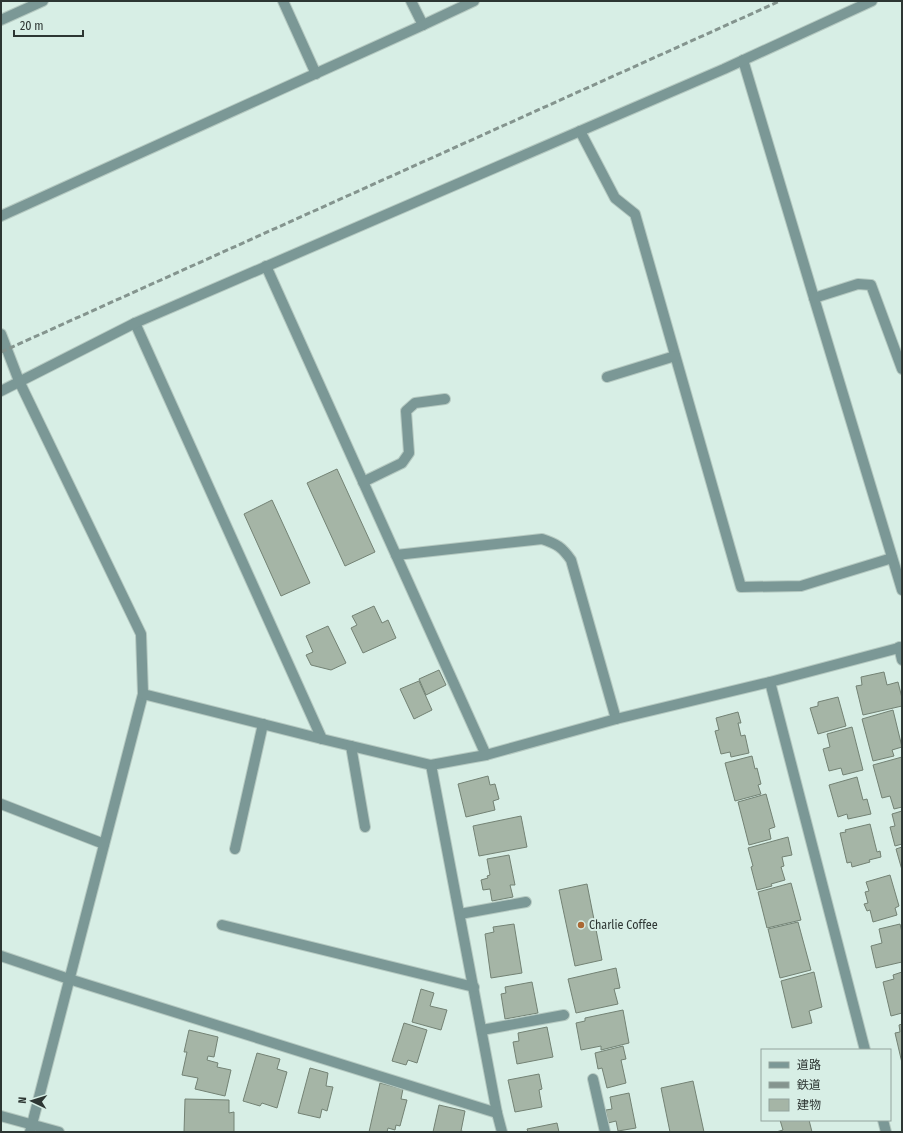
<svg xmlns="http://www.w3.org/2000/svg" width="903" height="1133" viewBox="0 0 903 1133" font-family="'Fira Sans Condensed','Noto Sans JP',sans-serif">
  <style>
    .building { fill: #a5b5a6; stroke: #738274 }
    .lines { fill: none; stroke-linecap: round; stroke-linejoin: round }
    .minor-casing { stroke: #b5c9c1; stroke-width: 12 }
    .minor { stroke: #7b9896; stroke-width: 10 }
    .rail { stroke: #84948e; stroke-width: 3; stroke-dasharray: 6 3; stroke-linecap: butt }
    .poi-dot { fill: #aa6834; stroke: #d7eee5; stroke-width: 1.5 }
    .labels { text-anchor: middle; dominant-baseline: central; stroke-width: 4; stroke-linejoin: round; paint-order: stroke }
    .poi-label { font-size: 12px; fill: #2d3633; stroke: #d7eee5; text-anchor: start }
  </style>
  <rect width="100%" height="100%" fill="#d7eee5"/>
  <!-- building -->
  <g class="building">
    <polygon points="337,469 375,552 345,566 307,483"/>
    <polygon points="272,500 310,583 281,596 244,514"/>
    <polygon points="374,606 382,623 388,620 396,638 363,653 351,628 357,625 352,616"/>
    <polygon points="328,626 346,663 331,670 311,665 306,655 313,652 306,636"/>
    <polygon points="439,670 446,685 426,695 419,679"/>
    <polygon points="884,672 887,685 898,682 902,698 902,706 863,715 856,686 862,685 861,677"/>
    <polygon points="419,681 432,710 414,719 400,689"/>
    <polygon points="838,697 846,726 818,734 810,708 818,706 818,702"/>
    <polygon points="893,710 902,747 892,750 894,756 873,761 862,719"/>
    <polygon points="738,712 741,723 738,723 741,736 745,735 749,753 731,757 730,752 721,754 715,731 719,730 716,718"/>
    <polygon points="852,727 863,770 843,775 841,768 829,771 823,749 830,747 827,734"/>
    <polygon points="752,756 755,769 757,768 761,784 758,785 761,794 735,801 725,763"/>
    <polygon points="902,757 902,807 894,809 890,796 882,798 873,765"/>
    <polygon points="488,776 490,785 495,784 499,799 493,801 495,810 466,817 458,784"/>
    <polygon points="857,777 863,800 867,799 871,814 848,819 847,814 838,817 829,785"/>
    <polygon points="766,794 775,827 769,829 771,839 749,845 738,802"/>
    <polygon points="902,811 902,844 895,846 890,827 895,826 892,814"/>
    <polygon points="521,816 527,847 479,856 473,826"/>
    <polygon points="870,824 877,852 880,851 881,857 869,860 870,862 852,867 851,862 847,863 840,833 846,832 845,830"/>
    <polygon points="788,837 792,855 782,857 784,866 781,867 785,880 771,884 772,886 757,890 751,867 753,866 748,848"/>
    <polygon points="902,847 902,870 896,849"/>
    <polygon points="509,855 515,885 510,885 513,897 492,901 490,889 483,890 481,880 488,878 487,876 490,875 487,859"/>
    <polygon points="890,875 899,906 895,908 897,915 873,922 870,910 867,911 864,904 868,903 865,892 869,891 866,882"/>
    <polygon points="791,883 801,920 767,928 758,892"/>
    <polygon points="587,884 602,960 575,966 559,890"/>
    <polygon points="798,922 811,970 780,978 768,929"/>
    <polygon points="514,924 522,973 491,978 485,934 494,932 493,927"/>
    <polygon points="900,924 902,932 902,962 876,968 871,946 882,943 879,929"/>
    <polygon points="616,968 620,988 614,989 618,1004 576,1013 568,979"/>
    <polygon points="814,972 822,1007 809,1011 812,1023 792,1028 781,981"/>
    <polygon points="902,972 902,1013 891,1016 883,982 894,979 893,975"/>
    <polygon points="532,982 538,1013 505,1019 501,994 506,993 505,987"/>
    <polygon points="421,989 434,993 430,1006 447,1010 441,1030 412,1022"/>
    <polygon points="623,1010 629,1043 601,1050 601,1046 581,1050 576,1023 585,1021 585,1018"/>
    <polygon points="404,1023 427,1030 417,1063 408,1060 406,1065 392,1061"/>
    <polygon points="902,1024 902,1063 895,1033 900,1032 899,1025"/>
    <polygon points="547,1027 553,1057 517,1064 513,1042 519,1041 518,1033"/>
    <polygon points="189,1030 218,1037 214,1057 208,1056 207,1060 218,1063 217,1067 231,1070 225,1096 195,1089 198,1078 182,1075 187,1052 184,1052"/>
    <polygon points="623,1046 626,1059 621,1060 626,1083 607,1088 602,1068 598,1069 595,1053"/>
    <polygon points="257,1053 280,1059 277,1069 287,1072 277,1108 262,1103 260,1106 243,1101"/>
    <polygon points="310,1068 328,1073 326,1086 333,1087 327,1111 322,1109 320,1118 298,1113"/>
    <polygon points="539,1074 542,1089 539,1090 542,1107 515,1112 508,1080"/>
    <polygon points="693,1081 704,1132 670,1132 661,1088"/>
    <polygon points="380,1083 403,1089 401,1099 407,1100 400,1126 396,1125 395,1130 388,1128 387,1132 369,1132"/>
    <polygon points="629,1093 636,1128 618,1131 616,1121 608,1123 606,1110 612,1109 610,1097"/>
    <polygon points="185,1099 229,1100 229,1113 234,1112 234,1132 184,1132"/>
    <polygon points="439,1105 465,1111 461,1131 466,1132 433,1132"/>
    <polygon points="780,1120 809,1120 812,1132 776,1132 783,1130"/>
    <polygon points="557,1123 559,1132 528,1132 527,1129"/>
  </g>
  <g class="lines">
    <defs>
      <g id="minor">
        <polyline points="283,1 316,74"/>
        <polyline points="411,1 423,25"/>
        <polyline points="1,20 43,1"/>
        <polyline points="743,60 814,298 858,284 871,285 902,369"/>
        <polyline points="580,131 615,198 635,214 741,587 801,586 892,558"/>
        <polyline points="1,216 423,25 474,1"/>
        <polyline points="266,266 486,755"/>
        <polyline points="814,298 902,590"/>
        <polyline points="135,323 322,739"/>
        <polyline points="1,334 19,381 141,634 143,694 30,1132"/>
        <polyline points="607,377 675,356"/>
        <polyline points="1,391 135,323 724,69 872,1"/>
        <polyline points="363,482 402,463 409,453 406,411 415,403 445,399"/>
        <path d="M396 555 542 539C557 544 562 547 571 560L616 719"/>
        <polyline points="899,647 902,660"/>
        <polyline points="770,682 865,1050"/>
        <polyline points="143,694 322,739 431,765 486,755 616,719 770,682 902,647"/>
        <polyline points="351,746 365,827"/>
        <polyline points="431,765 497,1113 502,1132"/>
        <polyline points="1,804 104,844"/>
        <polyline points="235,849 263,724"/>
        <polyline points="460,914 526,902"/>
        <polyline points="222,925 474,987"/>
        <polyline points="1,956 69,979 497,1113"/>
        <polyline points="482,1030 564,1015"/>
        <polyline points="593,1079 605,1132"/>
        <polyline points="1,1116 59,1132"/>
        <polyline points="883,1120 886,1132"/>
      </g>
    </defs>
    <!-- minor casing -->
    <use href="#minor" class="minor-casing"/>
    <!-- minor -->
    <use href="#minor" class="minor"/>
    <!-- rail -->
    <polyline class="rail" points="1,352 780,1"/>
  </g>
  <!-- markers -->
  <circle class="poi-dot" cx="581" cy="925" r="4"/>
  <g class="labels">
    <!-- poi labels -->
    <g class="poi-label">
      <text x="589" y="925">Charlie Coffee</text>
    </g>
  </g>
  <!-- border -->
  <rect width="903" height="1133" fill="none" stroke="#2d3633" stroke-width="4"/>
  <!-- legend -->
  <rect x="761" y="1049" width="130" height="72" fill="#d7eee5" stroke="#93a49e"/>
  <rect x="769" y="1062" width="20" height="6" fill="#7b9896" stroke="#93a49e"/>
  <text x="797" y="1069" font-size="12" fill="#2d3633">道路</text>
  <rect x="769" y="1082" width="20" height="6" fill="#84948e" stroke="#93a49e"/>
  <text x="797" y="1089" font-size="12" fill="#2d3633">鉄道</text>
  <rect x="769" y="1099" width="20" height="12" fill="#a5b5a6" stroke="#93a49e"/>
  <text x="797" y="1109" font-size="12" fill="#2d3633">建物</text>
  <!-- north arrow -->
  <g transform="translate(32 1101) rotate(274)" stroke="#d7eee5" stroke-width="3" paint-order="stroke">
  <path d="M0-3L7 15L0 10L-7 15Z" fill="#2d3633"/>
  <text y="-6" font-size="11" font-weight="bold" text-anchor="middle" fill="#2d3633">N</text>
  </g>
  <!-- scale -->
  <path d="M14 30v6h69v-6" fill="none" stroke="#2d3633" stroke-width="2"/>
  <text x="20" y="30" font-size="12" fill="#2d3633" stroke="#d7eee5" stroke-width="3" paint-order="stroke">20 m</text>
</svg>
